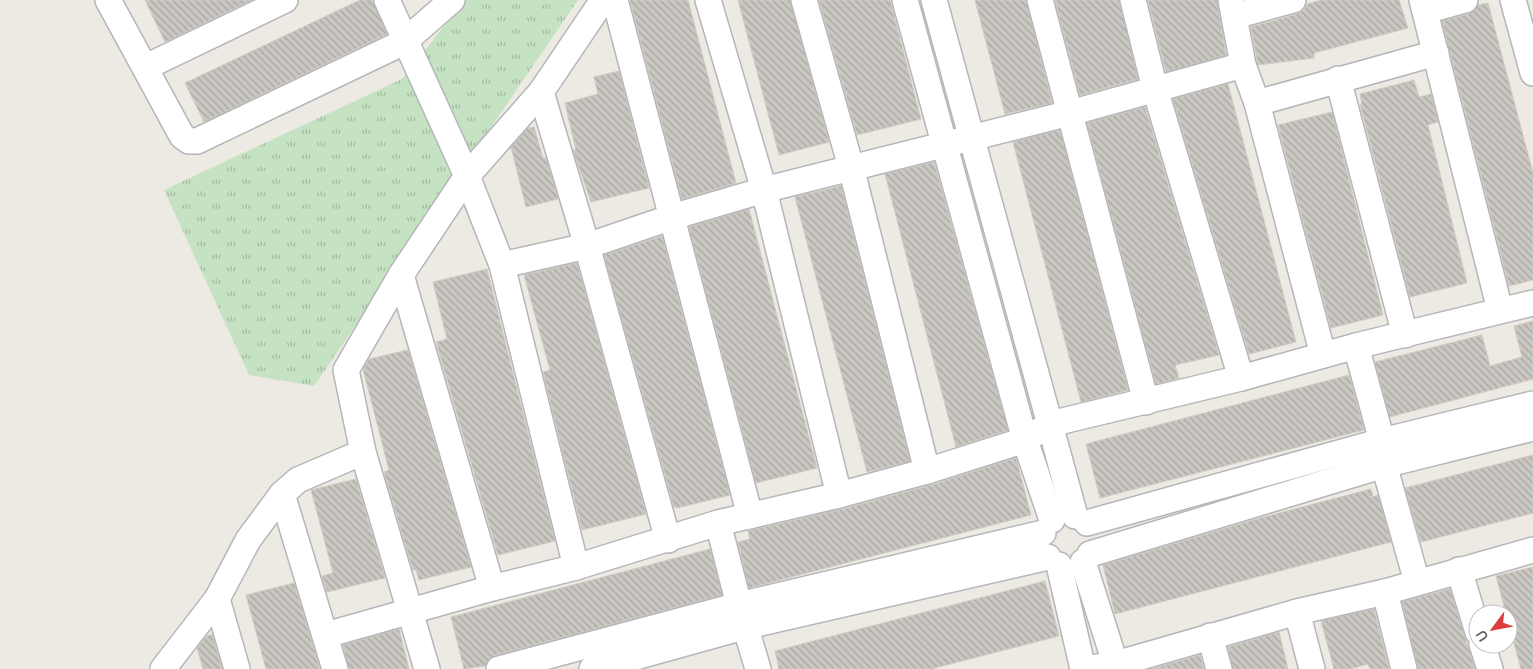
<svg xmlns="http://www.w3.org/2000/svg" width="1533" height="669" viewBox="0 0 1533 669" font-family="Manrope,sans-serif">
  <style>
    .grass { fill: url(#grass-tufts) }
    .building { fill: url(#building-back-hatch); stroke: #d1cbc2 }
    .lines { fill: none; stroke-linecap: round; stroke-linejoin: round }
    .street-casing { stroke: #b4b6b9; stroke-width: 28 }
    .street { stroke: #fff; stroke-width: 25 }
  </style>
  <defs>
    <pattern id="grass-tufts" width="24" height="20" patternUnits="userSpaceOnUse" patternTransform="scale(1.25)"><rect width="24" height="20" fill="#c5e2c2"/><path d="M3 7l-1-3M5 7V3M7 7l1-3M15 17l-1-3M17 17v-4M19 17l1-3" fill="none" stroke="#a3baa1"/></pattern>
    <pattern id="building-back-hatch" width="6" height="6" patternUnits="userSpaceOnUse" patternTransform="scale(1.25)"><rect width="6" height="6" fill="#cac7c2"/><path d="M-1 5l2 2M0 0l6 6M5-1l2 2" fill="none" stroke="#a7a5a1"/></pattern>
  </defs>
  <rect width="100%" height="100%" fill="#edeae3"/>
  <!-- grass -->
  <polygon class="grass" points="465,0 578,0 314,386 249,375 164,190 402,79"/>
  <!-- building -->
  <g class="building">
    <polygon points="145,0 252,0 165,42"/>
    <polygon points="360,0 373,0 387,34 204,122 185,83"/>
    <polygon points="630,0 688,0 736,183 682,199"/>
    <polygon points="738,0 790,0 829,142 779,155"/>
    <polygon points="819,0 890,0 921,119 857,135"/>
    <polygon points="975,0 1026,0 1052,103 1005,114"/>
    <polygon points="1055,0 1119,0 1138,79 1080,95"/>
    <polygon points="1148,0 1217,0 1226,55 1166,72"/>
    <polygon points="1322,0 1399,0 1408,28 1314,53 1314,58 1258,65 1251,27 1297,14 1304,10 1307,4"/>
    <polygon points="1488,3 1533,173 1533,280 1509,286 1442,21 1469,14 1478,5"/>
    <polygon points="619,71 649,188 591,202 573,150 576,150 565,103 598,94 594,77"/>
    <polygon points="1414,80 1419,97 1431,94 1438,122 1428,125 1467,283 1410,297 1360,104 1362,104 1360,94"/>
    <polygon points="1228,84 1296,342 1249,354 1173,99"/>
    <polygon points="1145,107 1219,355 1175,365 1179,378 1156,384 1087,123"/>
    <polygon points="1332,112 1383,315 1331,328 1278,125"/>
    <polygon points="534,127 543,158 546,158 558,199 526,207 511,147 528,128"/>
    <polygon points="1060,130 1128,390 1081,402 1013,142"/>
    <polygon points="934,162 1008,430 956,447 885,174"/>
    <polygon points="841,186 910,461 867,472 795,197"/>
    <polygon points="749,209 817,468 756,483 689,227"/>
    <polygon points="662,236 730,495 677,508 674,507 604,255"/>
    <polygon points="577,263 646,514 582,530 543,372 550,370 524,275"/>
    <polygon points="487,269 555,541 498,555 436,342 447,339 433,282"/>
    <polygon points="1533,321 1533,379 1390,417 1375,362 1482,335 1490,366 1522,357 1514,326"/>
    <polygon points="408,350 471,567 419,580 416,570 413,570 384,472 389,470 363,369 369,359"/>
    <polygon points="1349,375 1364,430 1100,498 1086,444"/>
    <polygon points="1533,455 1533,513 1421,542 1405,488"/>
    <polygon points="1016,458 1031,515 749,588 738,542 750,539 748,531 843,509 931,485"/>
    <polygon points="356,479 385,578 327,592 322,576 333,573 311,490"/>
    <polygon points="1371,489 1373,497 1378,495 1391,542 1115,614 1103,565 1260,518"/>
    <polygon points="710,549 722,595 495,655 489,659 485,666 464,669 451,617"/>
    <polygon points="1533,567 1533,669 1521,669 1496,576"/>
    <polygon points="1045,581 1059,636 931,669 779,669 775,651"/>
    <polygon points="294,583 320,669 266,669 246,595"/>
    <polygon points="1450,589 1475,669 1418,669 1402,602"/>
    <polygon points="1374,609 1389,669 1370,669 1368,664 1350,669 1334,669 1321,621"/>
    <polygon points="399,629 409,669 349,669 343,645"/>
    <polygon points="1279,632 1288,669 1233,669 1228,647"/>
    <polygon points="212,634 222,669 203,669 197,648 207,636"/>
    <polygon points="1200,655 1204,669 1151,669"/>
  </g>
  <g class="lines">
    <defs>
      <g id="street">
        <polyline points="108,0 182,136 189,141 197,141 404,42 452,0"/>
        <polyline points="387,0 467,176 502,265 576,567"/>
        <polyline points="615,0 750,516"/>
        <polyline points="708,0 764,190 839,495"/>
        <polyline points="804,0 851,167 927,471"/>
        <polyline points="905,0 1025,440 1052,520"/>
        <polyline points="934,0 1075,516"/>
        <polyline points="1040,0 1146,402"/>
        <polyline points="1133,0 1155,89 1241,378"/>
        <polyline points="1231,0 1243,65 1257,103 1323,355"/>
        <polyline points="1422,0 1500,310"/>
        <polyline points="1513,0 1533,73"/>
        <polyline points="1425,11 1465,0"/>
        <polyline points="1235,16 1293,0"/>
        <polyline points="146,67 285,0"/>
        <polyline points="1338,79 1405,335"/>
        <polyline points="541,92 587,246 668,540"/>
        <polyline points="1257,103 1436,53"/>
        <polyline points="502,265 587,246 672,217 764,190 1070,113 1243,65"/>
        <polyline points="401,275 492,588"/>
        <polyline points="1356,346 1382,441 1384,465 1417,582"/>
        <polyline points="282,494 335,669"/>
        <polyline points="718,523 739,605 758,669"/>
        <polyline points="1087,523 1382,441 1533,404"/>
        <polyline points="1090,554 1384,465 1533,428"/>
        <polyline points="1083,562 1117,669"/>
        <polyline points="1059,565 1083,669"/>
        <polyline points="1459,570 1478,632"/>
        <polyline points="1385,592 1404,669"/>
        <polyline points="217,599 237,669"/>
        <polyline points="1297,612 1312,669"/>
        <polyline points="326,635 492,588 576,567 718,523 839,495 927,471 1025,440 1050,424 1241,378 1356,346 1533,303"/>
        <polyline points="1210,636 1219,669"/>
        <polyline points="1482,644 1490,669"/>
        <polyline points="163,669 217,599 248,540 282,494 298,480 363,452"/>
        <polyline points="427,669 363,452 346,370 401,275 467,176 541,92 603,0"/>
        <polyline points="499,669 739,605 1043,533"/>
        <polyline points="592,669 747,626 1048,557"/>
        <polyline points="1084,669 1116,664 1297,612 1385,592 1533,550"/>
      </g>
    </defs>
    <!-- street casing -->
    <use href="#street" class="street-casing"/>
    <!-- street -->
    <use href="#street" class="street"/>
  </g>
  <!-- north arrow -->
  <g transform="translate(1493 629) rotate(238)"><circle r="24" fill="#ffffff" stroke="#bdbfc1"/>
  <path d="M0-4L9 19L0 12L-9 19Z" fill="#d93d3d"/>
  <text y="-8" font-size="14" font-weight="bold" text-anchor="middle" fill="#5b5f63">U</text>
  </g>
</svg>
